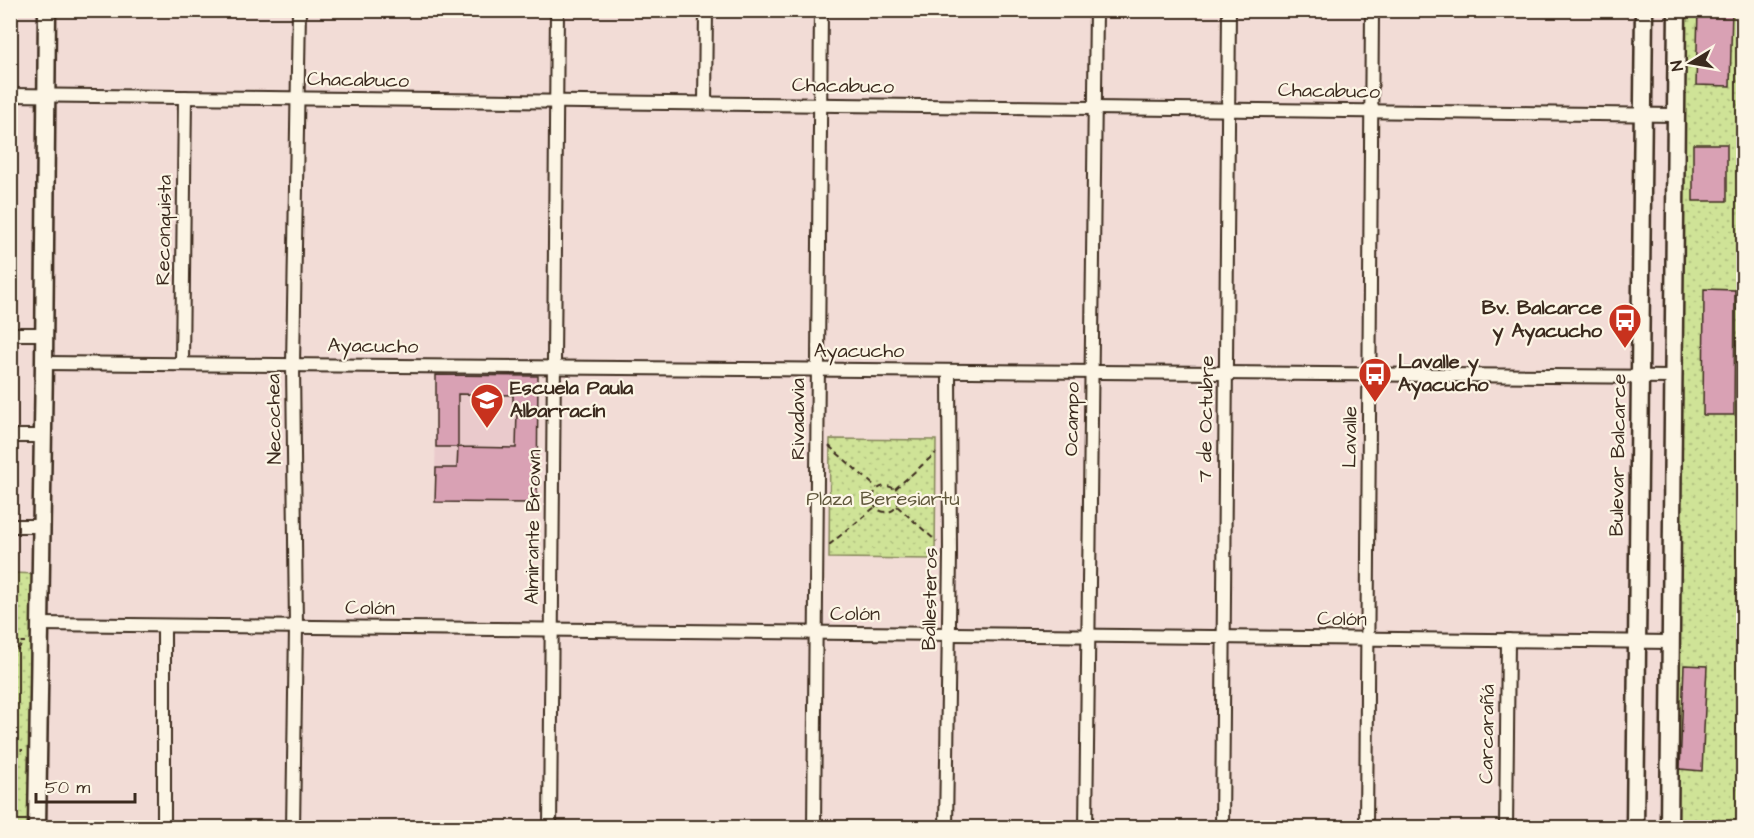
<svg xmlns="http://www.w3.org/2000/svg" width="1754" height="838" viewBox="0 0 1754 838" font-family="'Architects Daughter',sans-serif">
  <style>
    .built { fill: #eacacc }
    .grass { fill: url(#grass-dots); stroke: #85865a; stroke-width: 1.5 }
    .building { fill: #d9a1b4; stroke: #3b2a1e; stroke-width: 1.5; fill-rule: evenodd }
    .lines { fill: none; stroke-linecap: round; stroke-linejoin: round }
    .minor-casing { stroke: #3b2a1e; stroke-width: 16 }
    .secondary-casing { stroke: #3b2a1e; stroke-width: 21 }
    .path { stroke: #3b2a1e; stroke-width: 2; stroke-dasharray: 6 4.5; stroke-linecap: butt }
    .minor { stroke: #fcf5e5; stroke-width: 12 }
    .secondary { stroke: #fcf5e5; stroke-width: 16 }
    .labels { text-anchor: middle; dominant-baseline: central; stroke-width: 4.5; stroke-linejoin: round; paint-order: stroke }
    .street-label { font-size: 20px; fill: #3b2a1e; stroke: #fcf5e5 }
    .poi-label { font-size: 20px; font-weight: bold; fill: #3b2a1e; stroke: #fcf5e5; text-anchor: start }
    .park-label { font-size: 20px; fill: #60583c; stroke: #fcf5e5 }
  </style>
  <defs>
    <pattern id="grass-dots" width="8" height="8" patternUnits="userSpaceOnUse" patternTransform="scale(1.5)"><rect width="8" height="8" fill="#cfe397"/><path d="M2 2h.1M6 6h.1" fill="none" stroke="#b3c382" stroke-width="1.8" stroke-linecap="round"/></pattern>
  </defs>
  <rect width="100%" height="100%" fill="#f2dcd6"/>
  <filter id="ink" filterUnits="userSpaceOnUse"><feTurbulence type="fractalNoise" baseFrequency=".0167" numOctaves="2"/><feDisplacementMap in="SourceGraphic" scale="12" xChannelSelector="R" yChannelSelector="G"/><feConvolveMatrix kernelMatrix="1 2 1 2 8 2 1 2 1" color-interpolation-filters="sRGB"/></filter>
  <g filter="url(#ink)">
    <!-- built -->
    <polygon class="built" points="436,375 538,376 537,503 435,502"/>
    <!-- grass -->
    <g class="grass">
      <polygon points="1677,11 1743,11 1743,827 1669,828"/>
      <polygon points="830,439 936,440 935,559 829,558"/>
      <polygon points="11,573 40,574 37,827 11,828"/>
    </g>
    <!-- building -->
    <g class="building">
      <polygon points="1698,10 1732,10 1730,86 1696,85"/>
      <rect x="1693" y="144" width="34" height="57"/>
      <polygon points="1704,289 1735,290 1734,415 1703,415"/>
      <path d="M436 375 538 376 537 503 435 502 436 468H457L458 447H436ZM458 394 513 395V411H517L516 448 458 447Z"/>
      <polygon points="1684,665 1707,666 1702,771 1680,769"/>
    </g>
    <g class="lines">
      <defs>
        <g id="minor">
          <polyline points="10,95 1676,115"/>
          <polyline points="705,103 706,10"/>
          <polyline points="10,334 44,334"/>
          <polyline points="44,363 1674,377"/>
          <polyline points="182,364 185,97"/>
          <polyline points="10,436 42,436"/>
          <polyline points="10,526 41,526"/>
          <polyline points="40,624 1671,642"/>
          <polyline points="164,828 164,626"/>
          <polyline points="293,828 296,627 293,365 299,10"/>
          <polyline points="550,828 557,10"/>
          <polyline points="814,828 821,10"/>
          <polyline points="946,828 950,554 949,371"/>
          <polyline points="1086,828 1096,10"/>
          <polyline points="1222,828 1229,10"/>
          <polyline points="1366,828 1372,10"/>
          <polyline points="1506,828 1508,640"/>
        </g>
        <g id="secondary">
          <polyline points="37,828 44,363 47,10"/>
          <polyline points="1635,828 1644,10"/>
          <polyline points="1669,828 1677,10"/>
        </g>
      </defs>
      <!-- minor casing -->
      <use href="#minor" class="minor-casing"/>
      <!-- secondary casing -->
      <use href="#secondary" class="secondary-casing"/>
      <!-- path -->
      <g class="path">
        <polyline points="829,446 877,488"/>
        <circle cx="886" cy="499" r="13"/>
        <polyline points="895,489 936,453"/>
        <polyline points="897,506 937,542"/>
        <polyline points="829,545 875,507"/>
        <polyline points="10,642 25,642"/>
        <polyline points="10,658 24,642"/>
        <polyline points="10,750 23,750"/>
      </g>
      <!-- minor -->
      <use href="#minor" class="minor"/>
      <!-- secondary -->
      <use href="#secondary" class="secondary"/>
    </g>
  </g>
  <!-- icons -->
  <defs>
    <symbol id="bus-pin" viewBox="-11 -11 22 30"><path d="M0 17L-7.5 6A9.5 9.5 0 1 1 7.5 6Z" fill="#c8321e" stroke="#fcf5e5"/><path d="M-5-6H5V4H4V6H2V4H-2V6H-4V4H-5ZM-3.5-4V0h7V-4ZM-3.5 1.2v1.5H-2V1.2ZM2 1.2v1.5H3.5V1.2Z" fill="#fff"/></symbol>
    <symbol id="school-pin" viewBox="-11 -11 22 30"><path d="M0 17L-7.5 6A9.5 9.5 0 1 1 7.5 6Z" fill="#c8321e" stroke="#fcf5e5"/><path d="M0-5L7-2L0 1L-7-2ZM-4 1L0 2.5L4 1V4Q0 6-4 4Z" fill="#fff"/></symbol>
  </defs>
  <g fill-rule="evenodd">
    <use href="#bus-pin" x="1606" y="301" width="38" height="52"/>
    <use href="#bus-pin" x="1356" y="355" width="38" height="52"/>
    <use href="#school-pin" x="468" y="381" width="38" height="52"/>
  </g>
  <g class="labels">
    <!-- street labels -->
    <g class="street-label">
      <text transform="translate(358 80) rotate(1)">Chacabuco</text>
      <text transform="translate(843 86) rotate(1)">Chacabuco</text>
      <text transform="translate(1329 91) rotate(1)">Chacabuco</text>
      <text transform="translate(164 230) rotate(-89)">Reconquista</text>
      <text transform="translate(373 346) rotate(1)">Ayacucho</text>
      <text x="859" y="351">Ayacucho</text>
      <text transform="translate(274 419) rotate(-91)">Necochea</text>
      <text transform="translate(798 419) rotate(-90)">Rivadavia</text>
      <text transform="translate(1072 419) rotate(-89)">Ocampo</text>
      <text transform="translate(1206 419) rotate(-89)">7 de Octubre</text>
      <text transform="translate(1350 437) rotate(-89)">Lavalle</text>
      <text transform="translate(1618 455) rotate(-89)">Bulevar Balcarce</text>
      <text transform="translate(533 527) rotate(-89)">Almirante Brown</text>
      <text transform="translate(930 599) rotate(-89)">Ballesteros</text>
      <text transform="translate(370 608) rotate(1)">Colón</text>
      <text x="855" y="614">Colón</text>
      <text transform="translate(1342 619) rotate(1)">Colón</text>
      <text transform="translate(1487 734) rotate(-89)">Carcarañá</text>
    </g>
    <!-- poi labels -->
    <g class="poi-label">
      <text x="1602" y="308" text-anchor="end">Bv. Balcarce<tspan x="1602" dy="23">y Ayacucho</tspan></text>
      <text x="1398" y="362">Lavalle y<tspan x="1398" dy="23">Ayacucho</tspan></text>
      <text x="510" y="388">Escuela Paula<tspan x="510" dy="23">Albarracín</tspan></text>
    </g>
    <!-- park labels -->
    <g class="park-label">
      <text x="883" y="499">Plaza Beresiartu</text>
    </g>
  </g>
  <!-- margin -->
  <rect width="1754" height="838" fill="none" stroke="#fcf5e5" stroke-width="36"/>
  <rect x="18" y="18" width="1718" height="802" fill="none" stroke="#3b2a1e" stroke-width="2" filter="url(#ink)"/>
  <!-- north arrow -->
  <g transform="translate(1691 63) rotate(259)" stroke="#fcf5e5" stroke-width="4.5" paint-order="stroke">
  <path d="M0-4.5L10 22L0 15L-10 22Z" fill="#3b2a1e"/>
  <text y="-9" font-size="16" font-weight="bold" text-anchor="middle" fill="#3b2a1e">N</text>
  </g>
  <!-- scale -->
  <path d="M36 793v9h99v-9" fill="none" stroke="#3b2a1e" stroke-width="3"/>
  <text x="45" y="793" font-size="18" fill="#3b2a1e" stroke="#fcf5e5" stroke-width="4.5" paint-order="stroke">50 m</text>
</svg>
